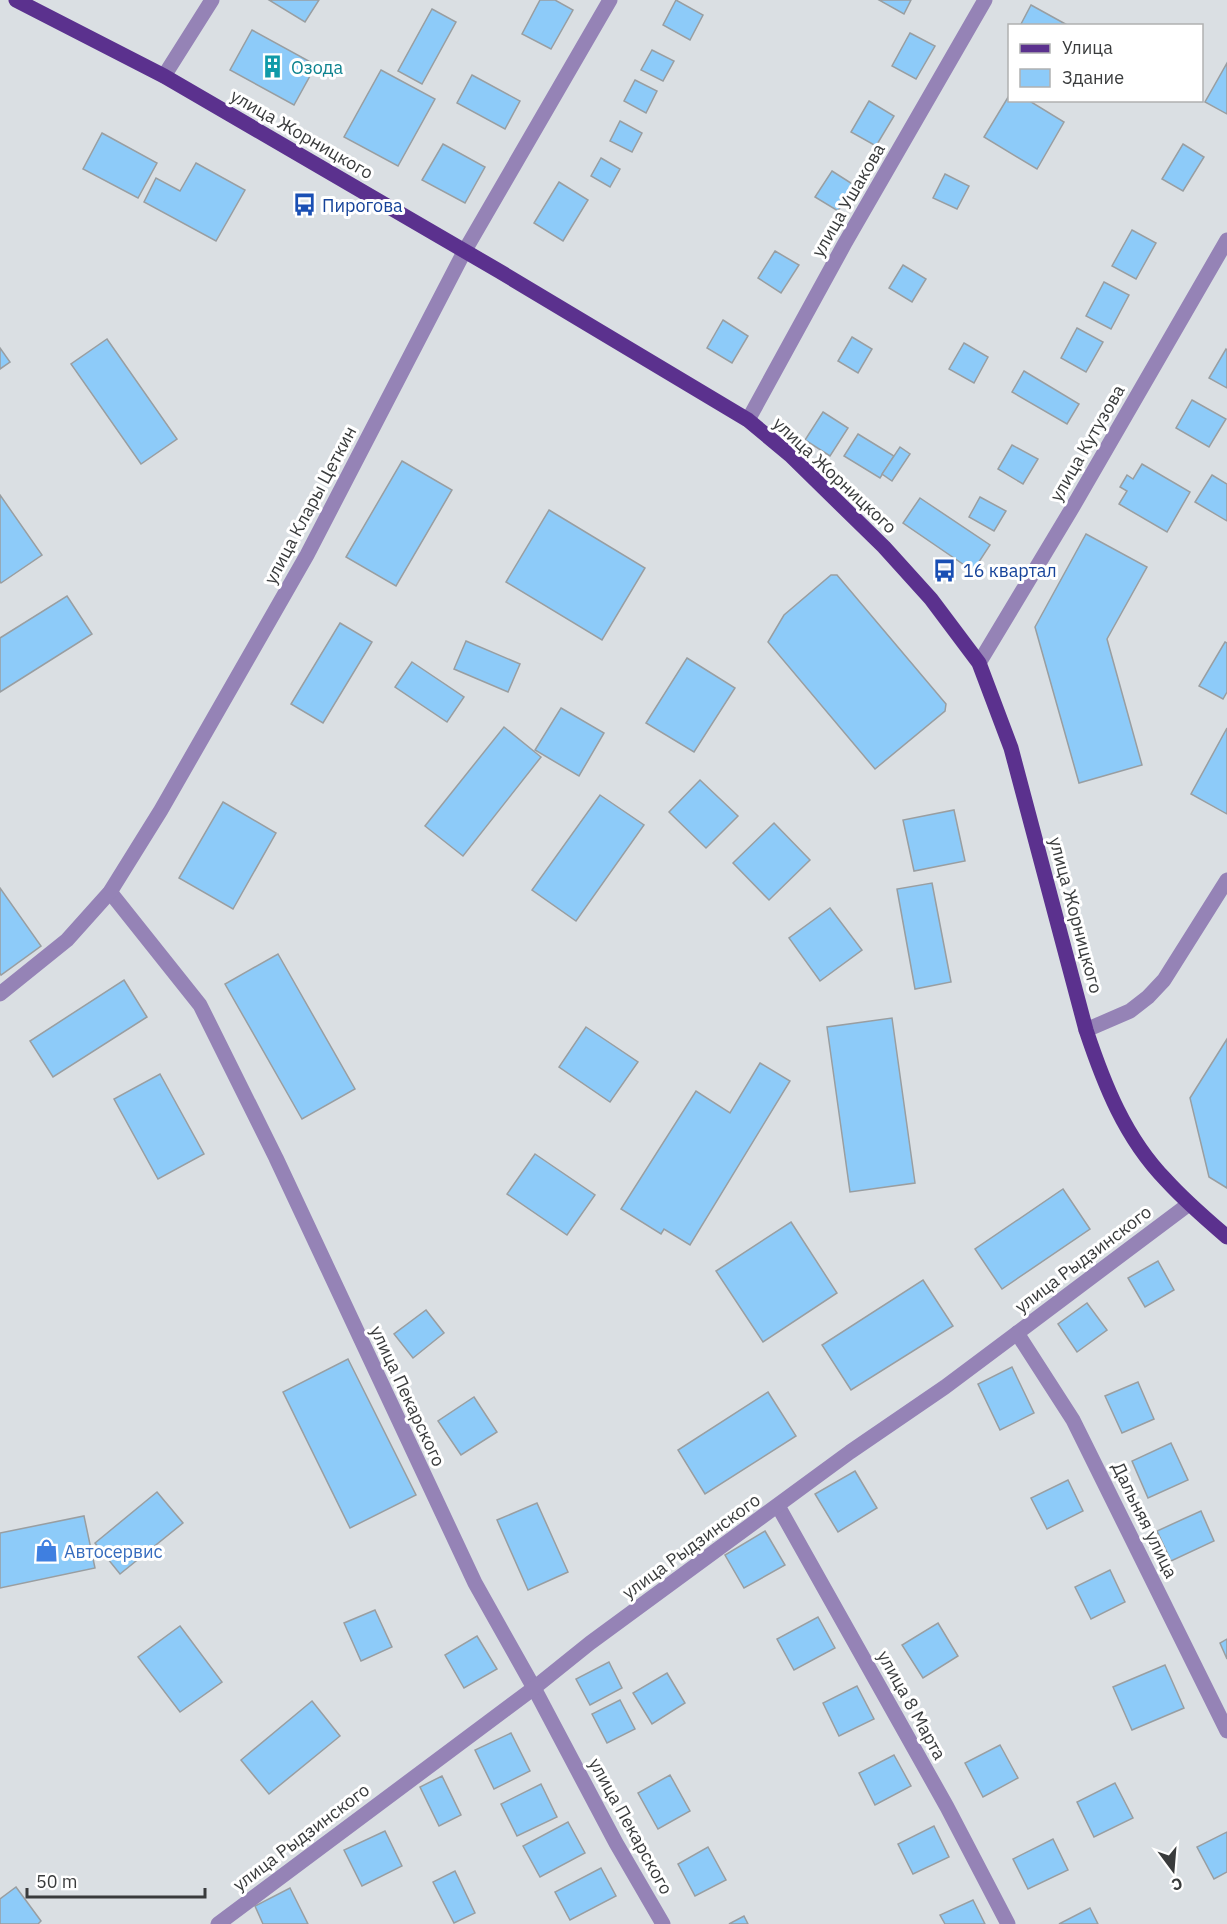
<svg xmlns="http://www.w3.org/2000/svg" width="1227" height="1924" viewBox="0 0 1227 1924" font-family="'IBM Plex Sans',sans-serif">
  <style>
    .building { fill: #8dcbf9; stroke: #999ea1; stroke-width: 1.5 }
    .lines { fill: none; stroke-linecap: round; stroke-linejoin: round }
    .minor { stroke: #9583b6; stroke-width: 15 }
    .major { stroke: #5b318e; stroke-width: 15 }
    .labels { text-anchor: middle; dominant-baseline: central; stroke-width: 6; stroke-linejoin: round; paint-order: stroke }
    .culture-label { font-size: 18px; fill: #0d838f; stroke: #fff; text-anchor: start }
    .street-label { font-size: 18px; fill: #393b3c; stroke: #fff }
    .transit-label { font-size: 18px; fill: #164399; stroke: #fff; text-anchor: start }
    .shop-label { font-size: 18px; fill: #366cbe; stroke: #fff; text-anchor: start }
  </style>
  <rect width="100%" height="100%" fill="#dadfe3"/>
  <!-- building -->
  <g class="building">
    <polygon points="269,0 319,0 305,22"/>
    <polygon points="540,0 555,0 573,10 551,49 522,34"/>
    <polygon points="676,0 703,15 690,40 663,25"/>
    <polygon points="879,0 911,0 904,14"/>
    <polygon points="1031,5 1069,26 1020,26"/>
    <polygon points="432,9 456,22 422,84 398,71"/>
    <polygon points="252,30 316,65 294,105 230,70"/>
    <polygon points="910,33 935,46 916,79 892,66"/>
    <polygon points="652,50 674,61 663,81 641,70"/>
    <polygon points="1227,63 1227,114 1205,102"/>
    <polygon points="381,70 435,99 398,166 344,137"/>
    <polygon points="472,75 520,101 505,129 457,103"/>
    <polygon points="635,80 657,91 646,113 624,101"/>
    <polygon points="1010,94 1010,100 1028,100 1064,122 1037,169 984,137"/>
    <polygon points="869,101 894,116 876,146 851,132"/>
    <polygon points="620,121 642,133 632,152 610,141"/>
    <polygon points="102,133 157,163 138,198 83,169"/>
    <polygon points="443,144 485,167 465,203 422,180"/>
    <polygon points="1183,144 1204,157 1183,191 1162,179"/>
    <polygon points="601,158 620,169 610,187 591,176"/>
    <polygon points="196,163 245,190 216,241 144,202 156,178 180,191"/>
    <polygon points="832,171 854,185 838,211 815,197"/>
    <polygon points="945,174 969,186 957,209 933,198"/>
    <polygon points="559,182 588,200 563,241 534,223"/>
    <polygon points="1132,230 1156,243 1136,279 1112,266"/>
    <polygon points="775,251 799,265 781,293 758,278"/>
    <polygon points="903,265 926,279 912,302 889,288"/>
    <polygon points="1104,282 1129,295 1111,329 1086,316"/>
    <polygon points="723,320 748,336 732,363 707,348"/>
    <polygon points="1077,328 1103,342 1086,372 1061,358"/>
    <polygon points="852,337 872,349 858,373 838,361"/>
    <polygon points="107,339 177,439 141,464 71,364"/>
    <polygon points="964,343 988,357 974,383 949,369"/>
    <polygon points="0,348 10,362 0,369"/>
    <polygon points="1226,349 1227,350 1227,388 1209,378"/>
    <polygon points="1024,371 1079,404 1067,424 1012,392"/>
    <polygon points="1192,400 1226,419 1209,447 1176,428"/>
    <polygon points="823,412 848,428 830,456 805,440"/>
    <polygon points="858,434 894,456 880,478 844,456"/>
    <polygon points="1012,445 1038,459 1023,484 998,469"/>
    <polygon points="900,447 910,454 892,481 882,474"/>
    <polygon points="402,461 452,490 396,586 346,557"/>
    <polygon points="1142,464 1190,492 1167,532 1119,504 1127,491 1120,487 1127,475 1133,479"/>
    <polygon points="1212,475 1227,484 1227,521 1195,502"/>
    <polygon points="0,495 42,555 1,583 0,581"/>
    <polygon points="980,497 1006,511 994,531 969,517"/>
    <polygon points="920,498 990,545 973,571 903,523"/>
    <polygon points="549,510 645,568 602,640 506,582"/>
    <polygon points="1086,534 1147,567 1107,639 1142,765 1079,783 1035,627"/>
    <polygon points="831,575 837,575 946,704 945,711 875,769 768,642 784,615"/>
    <polygon points="67,596 92,634 0,692 0,638"/>
    <polygon points="340,623 372,642 323,723 291,704"/>
    <polygon points="466,641 520,664 508,692 454,669"/>
    <polygon points="1225,642 1227,643 1227,692 1223,699 1199,686"/>
    <polygon points="687,658 735,688 694,752 646,723"/>
    <polygon points="412,662 464,697 447,722 395,687"/>
    <polygon points="561,708 604,733 579,776 535,750"/>
    <polygon points="504,727 541,757 463,856 425,826"/>
    <polygon points="1227,728 1227,814 1191,794"/>
    <polygon points="700,780 738,816 706,848 669,812"/>
    <polygon points="600,795 644,825 576,921 532,890"/>
    <polygon points="223,802 276,833 233,909 179,878"/>
    <polygon points="954,810 965,861 914,871 903,820"/>
    <polygon points="774,823 810,860 769,900 733,863"/>
    <polygon points="932,883 951,982 915,989 897,889"/>
    <polygon points="0,888 41,946 1,975 0,973"/>
    <polygon points="830,908 862,950 820,981 789,938"/>
    <polygon points="278,954 355,1089 302,1119 225,984"/>
    <polygon points="124,980 147,1017 53,1077 30,1041"/>
    <polygon points="892,1018 915,1183 850,1192 827,1027"/>
    <polygon points="586,1027 638,1062 610,1102 559,1067"/>
    <polygon points="1227,1039 1227,1188 1209,1177 1190,1098"/>
    <polygon points="760,1063 790,1081 690,1245 664,1229 661,1234 621,1209 696,1091 730,1113"/>
    <polygon points="160,1074 204,1154 158,1179 114,1099"/>
    <polygon points="535,1154 595,1195 567,1235 507,1194"/>
    <polygon points="1063,1189 1090,1229 1002,1289 975,1249"/>
    <polygon points="791,1222 837,1293 763,1342 716,1271"/>
    <polygon points="1158,1261 1174,1290 1145,1307 1128,1278"/>
    <polygon points="923,1280 953,1326 851,1390 822,1345"/>
    <polygon points="1087,1303 1107,1330 1077,1352 1058,1324"/>
    <polygon points="426,1310 444,1333 413,1358 394,1334"/>
    <polygon points="348,1359 416,1495 350,1528 283,1392"/>
    <polygon points="1012,1367 1034,1413 1000,1430 978,1384"/>
    <polygon points="1138,1382 1154,1419 1122,1433 1105,1396"/>
    <polygon points="768,1392 796,1436 705,1494 678,1450"/>
    <polygon points="474,1397 497,1432 461,1455 438,1421"/>
    <polygon points="1171,1443 1188,1480 1148,1498 1132,1461"/>
    <polygon points="855,1471 877,1508 838,1532 815,1494"/>
    <polygon points="1068,1480 1083,1511 1047,1529 1031,1498"/>
    <polygon points="157,1492 183,1523 120,1574 95,1543"/>
    <polygon points="537,1503 568,1572 528,1590 497,1520"/>
    <polygon points="1201,1511 1214,1541 1171,1561 1157,1531"/>
    <polygon points="84,1516 95,1568 0,1588 0,1533"/>
    <polygon points="765,1531 785,1565 744,1588 725,1555"/>
    <polygon points="1110,1570 1125,1602 1091,1619 1075,1587"/>
    <polygon points="375,1610 392,1647 361,1661 344,1623"/>
    <polygon points="818,1617 835,1648 794,1670 777,1639"/>
    <polygon points="938,1623 958,1656 923,1678 902,1645"/>
    <polygon points="180,1626 222,1682 180,1712 138,1657"/>
    <polygon points="477,1636 497,1669 464,1688 445,1655"/>
    <polygon points="1227,1639 1227,1659 1220,1643"/>
    <polygon points="609,1662 622,1688 590,1705 576,1679"/>
    <polygon points="1165,1665 1184,1708 1132,1730 1113,1687"/>
    <polygon points="667,1673 685,1703 652,1724 633,1693"/>
    <polygon points="857,1686 874,1719 839,1736 823,1703"/>
    <polygon points="620,1700 635,1729 607,1743 592,1714"/>
    <polygon points="312,1701 340,1736 269,1794 241,1760"/>
    <polygon points="511,1733 530,1771 494,1789 475,1750"/>
    <polygon points="1000,1745 1018,1778 983,1797 965,1763"/>
    <polygon points="894,1755 911,1786 875,1805 859,1773"/>
    <polygon points="670,1775 690,1811 658,1829 638,1793"/>
    <polygon points="442,1776 461,1815 439,1826 420,1787"/>
    <polygon points="1115,1783 1133,1818 1094,1837 1077,1802"/>
    <polygon points="541,1784 557,1817 517,1836 501,1804"/>
    <polygon points="568,1822 585,1853 540,1877 523,1846"/>
    <polygon points="934,1826 949,1857 913,1874 898,1844"/>
    <polygon points="385,1831 402,1866 362,1886 344,1850"/>
    <polygon points="1227,1832 1227,1872 1214,1879 1197,1847"/>
    <polygon points="1053,1839 1068,1870 1028,1889 1013,1859"/>
    <polygon points="708,1847 726,1880 695,1896 678,1864"/>
    <polygon points="601,1868 616,1896 570,1920 555,1892"/>
    <polygon points="455,1871 475,1913 454,1923 433,1882"/>
    <polygon points="16,1887 41,1921 38,1924 0,1924 0,1899"/>
    <polygon points="290,1888 308,1924 263,1924 255,1906"/>
    <polygon points="973,1900 985,1924 945,1924 940,1915"/>
    <polygon points="1090,1908 1098,1924 1059,1924"/>
    <polygon points="744,1916 748,1924 729,1924"/>
  </g>
  <g class="lines">
    <!-- minor -->
    <g class="minor">
      <polyline points="164,76 212,0"/>
      <polyline points="748,420 845,243 985,0"/>
      <polyline points="979,663 1071,510 1227,240"/>
      <polyline points="110,892 200,1005 276,1158 475,1583 534,1688 616,1843 663,1924"/>
      <polyline points="0,994 67,940 110,892 161,810 307,555 464,252 610,0"/>
      <polyline points="1086,1030 1130,1011 1148,997 1164,980 1227,880"/>
      <polyline points="1017,1333 1073,1420 1227,1731"/>
      <polyline points="778,1506 947,1807 1008,1924"/>
      <polyline points="218,1924 534,1688 590,1643 850,1452 945,1387 1189,1204"/>
    </g>
    <!-- major -->
    <path class="major" d="M16 0 164 76 499 271 748 420 790 455 884 547 931 599 979 663 1011 748 1086 1030C1104 1084 1125 1138 1166 1180 1185 1201 1206 1219 1227 1237"/>
  </g>
  <!-- icons -->
  <defs>
    <symbol id="building-bare" viewBox="-9 -9 18 18"><path d="M-4-6H4V6H1V3H-1V6H-4ZM-2.5-4.3h1.7v1.8h-1.7ZM.8-4.3h1.7v1.8H.8ZM-2.5-1h1.7V.8h-1.7ZM.8-1h1.7V.8H.8Z" fill="#0f9aa8" stroke="#fff" stroke-width="2.5" paint-order="stroke"/></symbol>
    <symbol id="bus-bare" viewBox="-9 -9 18 18"><path d="M-5-6H5V4H4V6H2V4H-2V6H-4V4H-5ZM-3.5-4V0h7V-4ZM-3.5 1.2v1.5H-2V1.2ZM2 1.2v1.5H3.5V1.2Z" fill="#1a4fb4" stroke="#fff" stroke-width="2.5" paint-order="stroke"/></symbol>
    <symbol id="shop-bare" viewBox="-9 -9 18 18"><path d="M-5-2.5h2.3a2.7 3.5 0 0 1 5.4 0H5L5.5 6h-11ZM-1.5-2.5h3a1.5 2.3 0 0 0-3 0Z" fill="#3f7fe0" stroke="#fff" stroke-width="2.5" paint-order="stroke"/></symbol>
  </defs>
  <g fill-rule="evenodd">
    <use href="#building-bare" x="256" y="50" width="33" height="33"/>
    <use href="#bus-bare" x="288" y="188" width="33" height="33"/>
    <use href="#bus-bare" x="928" y="554" width="33" height="33"/>
    <use href="#shop-bare" x="30" y="1534" width="33" height="33"/>
  </g>
  <g class="labels">
    <!-- culture labels -->
    <g class="culture-label">
      <text x="291" y="67">Озода</text>
    </g>
    <!-- street labels -->
    <g class="street-label">
      <text transform="translate(302 134) rotate(30)">улица Жорницкого</text>
      <text transform="translate(848 200) rotate(-60)">улица Ушакова</text>
      <text transform="translate(1087 443) rotate(-60)">улица Кутузова</text>
      <text transform="translate(835 475) rotate(43)">улица Жорницкого</text>
      <text transform="translate(310 505) rotate(-62)">улица Клары Цеткин</text>
      <text transform="translate(1076 915) rotate(75)">улица Жорницкого</text>
      <text transform="translate(1083 1259) rotate(-37)">улица Рыдзинского</text>
      <text transform="translate(408 1396) rotate(65)">улица Пекарского</text>
      <text transform="translate(1145 1520) rotate(64)">Дальняя улица</text>
      <text transform="translate(691 1546) rotate(-36)">улица Рыдзинского</text>
      <text transform="translate(912 1705) rotate(61)">улица 8 Марта</text>
      <text transform="translate(631 1826) rotate(61)">улица Пекарского</text>
      <text transform="translate(301 1837) rotate(-37)">улица Рыдзинского</text>
    </g>
    <!-- transit labels -->
    <g class="transit-label">
      <text x="322" y="205">Пирогова</text>
      <text x="963" y="570">16 квартал</text>
    </g>
    <!-- shop labels -->
    <g class="shop-label">
      <text x="64" y="1551">Автосервис</text>
    </g>
  </g>
  <!-- legend -->
  <rect x="1008" y="24" width="195" height="78" fill="#ffffff" stroke="#b0b1b1" stroke-width="1.5"/>
  <rect x="1020" y="44" width="30" height="9" fill="#5b318e" stroke="#b0b1b1" stroke-width="1.5"/>
  <text x="1062" y="54" font-size="18" fill="#393b3c">Улица</text>
  <rect x="1020" y="69" width="30" height="18" fill="#8dcbf9" stroke="#b0b1b1" stroke-width="1.5"/>
  <text x="1062" y="84" font-size="18" fill="#393b3c">Здание</text>
  <!-- north arrow -->
  <g transform="translate(1173 1870) rotate(164)" stroke="#ffffff" stroke-width="4.5" paint-order="stroke">
  <path d="M0-4.5L10 22L0 15L-10 22Z" fill="#393b3c"/>
  <text y="-9" font-size="16" font-weight="bold" text-anchor="middle" fill="#393b3c">С</text>
  </g>
  <!-- scale -->
  <path d="M27 1888v9h178v-9" fill="none" stroke="#393b3c" stroke-width="3"/>
  <text x="36" y="1888" font-size="18" fill="#393b3c" stroke="#ffffff" stroke-width="4.5" paint-order="stroke">50 m</text>
</svg>
